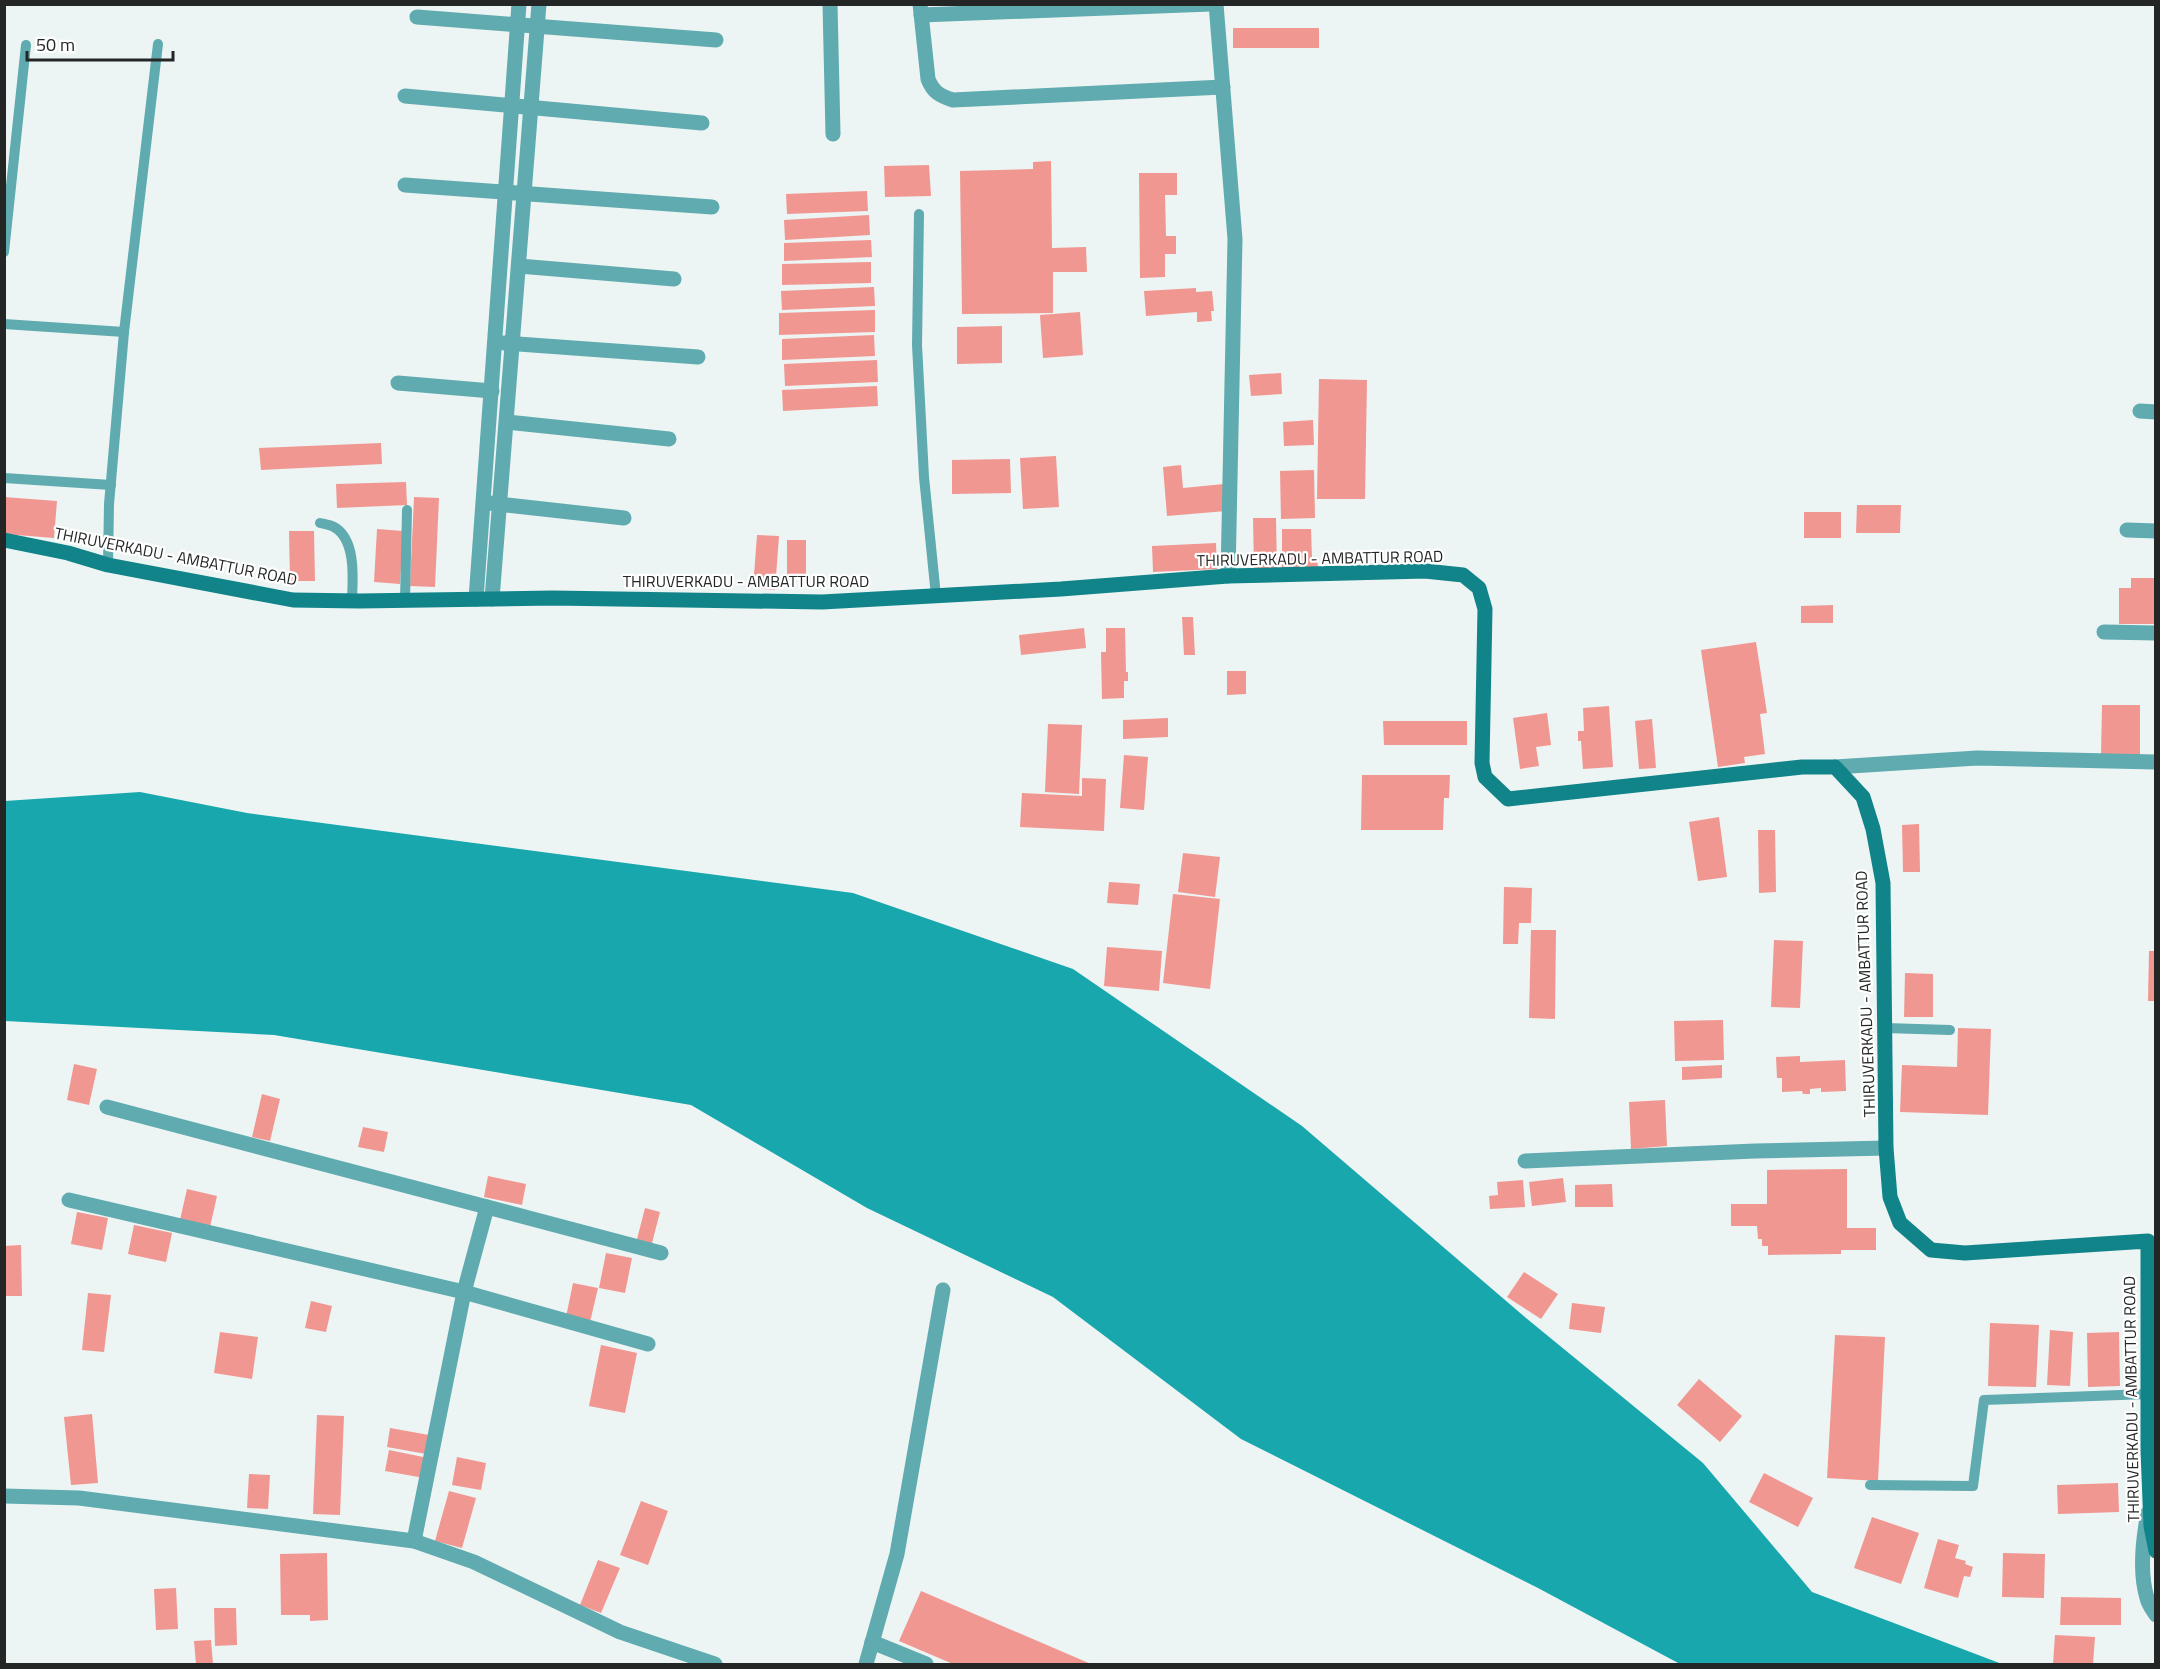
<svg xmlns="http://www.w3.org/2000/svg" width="2160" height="1669" viewBox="0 0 2160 1669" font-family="'Titillium Web',sans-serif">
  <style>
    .water { fill: #17a7ad }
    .building { fill: #f19791 }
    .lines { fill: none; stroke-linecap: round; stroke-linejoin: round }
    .lane { stroke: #5fabaf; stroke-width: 10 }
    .street { stroke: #5fabaf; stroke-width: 15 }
    .secondary { stroke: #108489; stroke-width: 15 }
    .labels { text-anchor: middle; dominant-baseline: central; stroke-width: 4.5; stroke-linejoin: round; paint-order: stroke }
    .street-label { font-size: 16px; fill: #242626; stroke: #fff }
  </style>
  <rect width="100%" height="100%" fill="#edf4f4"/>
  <!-- water -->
  <polygon class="water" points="140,792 247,813 853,893 1073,969 1302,1126 1526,1318 1703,1463 1812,1592 2002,1664 1680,1664 1538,1588 1241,1439 1053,1297 867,1208 691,1105 274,1035 5,1021 5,801"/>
  <!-- building -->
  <g class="building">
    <rect x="1233" y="28" width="86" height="20"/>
    <polygon points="1051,161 1052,248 1086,247 1087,272 1053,272 1053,313 962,314 960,171 1033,169 1033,162"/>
    <polygon points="929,165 931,196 885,197 884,166"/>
    <polygon points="1139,173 1177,173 1177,195 1165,195 1166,236 1176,236 1176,254 1165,254 1165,277 1140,278"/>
    <polygon points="867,191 868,211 787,214 786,194"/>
    <polygon points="869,215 870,235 785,240 784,220"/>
    <polygon points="871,240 872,257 784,261 784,243"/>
    <polygon points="871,262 871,283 782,285 782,264"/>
    <polygon points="874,287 875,306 782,310 781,291"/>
    <polygon points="1196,288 1196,292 1212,291 1214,311 1211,311 1212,321 1197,322 1197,312 1146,316 1144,291"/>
    <polygon points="875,310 875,332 779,335 779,313"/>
    <polygon points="1080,312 1083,355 1043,358 1040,315"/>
    <polygon points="1002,326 1002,363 957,364 957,327"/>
    <polygon points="874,335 875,356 782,360 782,339"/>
    <polygon points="877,360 878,382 785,386 784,364"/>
    <polygon points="1281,373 1282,394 1251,396 1249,375"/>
    <polygon points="1319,379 1367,380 1365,499 1317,499"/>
    <polygon points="877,386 878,406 783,411 782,390"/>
    <polygon points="1313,420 1314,445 1284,446 1283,422"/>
    <polygon points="381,443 382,464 261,470 259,448"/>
    <polygon points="1056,456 1059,507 1023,509 1020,458"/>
    <polygon points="1010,459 1011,493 952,494 952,460"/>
    <polygon points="1181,465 1183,488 1224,484 1226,511 1167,516 1163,467"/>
    <polygon points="1314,470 1315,518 1281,519 1280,471"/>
    <polygon points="406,482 407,505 337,508 336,484"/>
    <polygon points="4,497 57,501 54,538 4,534"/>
    <polygon points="414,497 439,498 435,587 410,586"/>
    <polygon points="1857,505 1901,505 1900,533 1856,533"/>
    <rect x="1804" y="512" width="37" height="26"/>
    <polygon points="1253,518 1276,518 1277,569 1254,570"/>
    <polygon points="377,529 403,531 400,584 374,582"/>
    <polygon points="1282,529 1311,529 1312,558 1317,558 1318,568 1282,568"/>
    <polygon points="289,531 314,531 315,581 290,581"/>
    <polygon points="757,535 779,536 775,590 753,588"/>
    <rect x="787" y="540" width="19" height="35"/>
    <polygon points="1216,543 1217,569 1153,572 1152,546"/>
    <polygon points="2131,578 2156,578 2156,624 2119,624 2119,588 2131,588"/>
    <polygon points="1833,605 1833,623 1801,623 1801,606"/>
    <polygon points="1182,617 1193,617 1195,655 1184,655"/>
    <polygon points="1084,628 1086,648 1021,655 1019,635"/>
    <polygon points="1106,628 1125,628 1126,672 1128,672 1128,681 1124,681 1124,698 1102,699 1101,652 1106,652"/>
    <polygon points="1756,642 1767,713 1760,714 1765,754 1744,757 1745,763 1718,767 1701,650"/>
    <polygon points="1227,671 1246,671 1246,694 1227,695"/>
    <polygon points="2102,705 2140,705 2140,755 2101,755"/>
    <polygon points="1609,706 1613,767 1583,769 1581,741 1578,741 1578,731 1584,731 1583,708"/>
    <polygon points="1547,713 1551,745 1536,747 1539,766 1520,769 1513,718"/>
    <polygon points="1168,718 1168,737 1123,739 1123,720"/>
    <polygon points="1652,719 1656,768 1639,769 1635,721"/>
    <polygon points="1383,721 1467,721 1467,745 1384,745"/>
    <polygon points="1048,724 1082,725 1079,794 1045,792"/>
    <polygon points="1124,755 1148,757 1144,810 1120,808"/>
    <polygon points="1362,775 1450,775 1449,798 1444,798 1443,830 1361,830"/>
    <polygon points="1082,778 1106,779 1104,831 1020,827 1022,793 1082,796"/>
    <polygon points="1719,817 1727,877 1698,881 1689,822"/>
    <polygon points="1919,824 1920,872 1903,872 1902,825"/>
    <polygon points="1758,830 1775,830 1776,892 1759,893"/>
    <polygon points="1183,853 1220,857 1215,897 1178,892"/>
    <polygon points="1109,882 1140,884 1138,905 1107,903"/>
    <polygon points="1504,887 1532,888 1531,923 1519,923 1518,944 1503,944"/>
    <polygon points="1173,894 1220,899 1210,989 1163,983"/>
    <polygon points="1531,930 1556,930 1555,1019 1529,1018"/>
    <polygon points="1774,940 1803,941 1800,1008 1771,1007"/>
    <polygon points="1107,947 1162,951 1159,991 1104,986"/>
    <polygon points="2149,951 2156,951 2156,1001 2148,1001"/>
    <polygon points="1905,973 1933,974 1933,1017 1904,1017"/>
    <polygon points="1723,1020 1724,1060 1675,1061 1674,1021"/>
    <polygon points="1958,1028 1991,1029 1988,1115 1900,1112 1902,1065 1957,1067"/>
    <polygon points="1800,1056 1800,1062 1845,1060 1846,1091 1821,1092 1821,1088 1810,1089 1810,1094 1803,1094 1802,1091 1782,1092 1782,1078 1777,1078 1776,1057"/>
    <polygon points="74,1064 97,1069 89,1105 67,1100"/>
    <polygon points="1722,1065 1722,1078 1682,1080 1682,1067"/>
    <polygon points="262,1094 280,1099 270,1141 252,1137"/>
    <polygon points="1665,1100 1667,1146 1631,1149 1629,1102"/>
    <polygon points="363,1127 388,1132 384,1152 358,1147"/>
    <polygon points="1847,1169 1847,1228 1876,1228 1876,1250 1841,1250 1841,1254 1768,1255 1768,1246 1762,1246 1762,1239 1758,1239 1757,1226 1731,1226 1731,1204 1767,1204 1767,1170"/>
    <polygon points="488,1176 526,1184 522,1205 484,1197"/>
    <polygon points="1563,1178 1566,1202 1532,1206 1529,1182"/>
    <polygon points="1523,1180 1525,1207 1490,1209 1489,1196 1498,1195 1497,1182"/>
    <polygon points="1612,1184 1613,1207 1575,1207 1575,1185"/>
    <polygon points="187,1189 217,1196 210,1227 180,1220"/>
    <polygon points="645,1208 660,1212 651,1247 636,1243"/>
    <polygon points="77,1212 108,1218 102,1250 71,1244"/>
    <polygon points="134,1225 172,1233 166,1262 128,1254"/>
    <polygon points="21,1245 22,1296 4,1296 4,1246"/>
    <polygon points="606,1253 632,1258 625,1293 599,1288"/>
    <polygon points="1524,1272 1558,1294 1541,1319 1507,1297"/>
    <polygon points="573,1283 598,1288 590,1322 566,1317"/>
    <polygon points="88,1293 111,1295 104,1352 82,1350"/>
    <polygon points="311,1301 332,1306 326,1332 305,1328"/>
    <polygon points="1572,1303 1605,1307 1601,1333 1569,1329"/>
    <polygon points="1990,1323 2039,1325 2036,1387 1988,1386"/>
    <polygon points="2050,1330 2073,1332 2070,1386 2047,1385"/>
    <polygon points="220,1332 258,1337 252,1379 214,1373"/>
    <polygon points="2119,1332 2120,1386 2088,1387 2087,1333"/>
    <polygon points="1835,1335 1885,1337 1878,1481 1827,1478"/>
    <polygon points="601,1345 637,1353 625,1413 589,1406"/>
    <polygon points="1699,1379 1742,1416 1720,1442 1677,1405"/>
    <polygon points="92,1414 98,1483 71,1485 64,1417"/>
    <polygon points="317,1415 344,1416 340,1515 313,1514"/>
    <polygon points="390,1428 429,1435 426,1454 387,1447"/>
    <polygon points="389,1450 428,1458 424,1478 385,1471"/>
    <polygon points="457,1457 486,1463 481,1490 452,1485"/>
    <polygon points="1764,1473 1813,1498 1798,1527 1749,1502"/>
    <polygon points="249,1474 270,1475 268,1509 247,1508"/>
    <polygon points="2118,1483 2119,1512 2058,1514 2057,1485"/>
    <polygon points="449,1491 476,1498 462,1548 435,1541"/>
    <polygon points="641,1501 668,1511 648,1565 620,1555"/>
    <polygon points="1872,1517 1919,1533 1901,1584 1854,1568"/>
    <polygon points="1938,1539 1959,1545 1955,1558 1966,1561 1965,1564 1973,1567 1970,1577 1964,1576 1958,1598 1924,1588"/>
    <polygon points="327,1553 328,1620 310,1621 310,1615 281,1615 280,1554"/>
    <polygon points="2003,1553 2045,1554 2044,1598 2002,1597"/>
    <polygon points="598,1560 620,1568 601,1613 580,1605"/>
    <polygon points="176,1588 178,1629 156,1630 154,1589"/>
    <polygon points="921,1591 1091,1664 953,1664 899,1641"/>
    <polygon points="2061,1597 2121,1598 2121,1625 2060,1625"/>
    <polygon points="214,1608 236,1608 237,1645 215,1646"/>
    <polygon points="2055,1635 2095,1637 2093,1664 2053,1664"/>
    <polygon points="211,1640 213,1664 196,1664 194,1641"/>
  </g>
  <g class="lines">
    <!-- lane -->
    <g class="lane">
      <polyline points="919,214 917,345 924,477 936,596"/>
      <polyline points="4,252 26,45"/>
      <polyline points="4,324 124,332 109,504 108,565"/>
      <polyline points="124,332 158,44"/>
      <polyline points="4,478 111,485"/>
      <path d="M320 523C324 524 330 525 334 527 356 539 353 578 352 599"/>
      <polyline points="405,600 407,510"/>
      <polyline points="1885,1028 1950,1030"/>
      <polyline points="1870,1485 1973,1486 1984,1400 2148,1394"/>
    </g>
    <!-- street -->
    <g class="street">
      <polyline points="830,4 833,134"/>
      <path d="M920 4 928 79C933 92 940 96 953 100L1223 87"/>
      <polyline points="1216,4 1235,239 1228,576"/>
      <polyline points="921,15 1211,4"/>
      <polyline points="417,17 716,40"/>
      <polyline points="405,96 702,123"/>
      <polyline points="405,185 712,207"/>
      <polyline points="519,266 674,279"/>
      <polyline points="504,343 698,357"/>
      <polyline points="398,383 492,391"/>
      <polyline points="2140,411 2156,412"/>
      <polyline points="507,422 669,439"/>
      <polyline points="489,503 624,518"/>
      <polyline points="2127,530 2156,531"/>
      <polyline points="476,599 519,4"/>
      <polyline points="492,599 539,4"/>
      <polyline points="2104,632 2156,633"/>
      <polyline points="1835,767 1977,758 2156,762"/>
      <polyline points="107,1107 487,1207"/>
      <polyline points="1525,1161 1755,1151 1886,1148"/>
      <polyline points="69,1200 464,1292 648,1344"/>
      <polyline points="4,1496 79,1498 414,1541 474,1562 620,1632 715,1664"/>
      <path d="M2148 1513C2143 1539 2139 1572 2147 1598 2148 1604 2153 1610 2156 1615"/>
      <polyline points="414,1541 464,1292 487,1207 661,1253"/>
      <polyline points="872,1642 926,1664"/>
      <polyline points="866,1664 897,1554 943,1290"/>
    </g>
    <!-- secondary -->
    <polyline class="secondary" points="4,540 68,553 108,565 293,600 359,601 553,598 822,602 1061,589 1228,576 1425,571 1463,575 1479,588 1485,609 1482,763 1485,777 1508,799 1802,767 1835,767 1863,797 1873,829 1883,883 1886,1148 1890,1197 1900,1223 1931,1250 1965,1253 2148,1241 2148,1450 2151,1526 2156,1551"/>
  </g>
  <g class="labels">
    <!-- street labels -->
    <g class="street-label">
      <text transform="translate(176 556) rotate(11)">THIRUVERKADU - AMBATTUR ROAD</text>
      <text transform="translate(1320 558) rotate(-1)">THIRUVERKADU - AMBATTUR ROAD</text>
      <text x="746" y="581">THIRUVERKADU - AMBATTUR ROAD</text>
      <text transform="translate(1865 994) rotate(-92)">THIRUVERKADU - AMBATTUR ROAD</text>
      <text transform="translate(2131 1399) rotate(-91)">THIRUVERKADU - AMBATTUR ROAD</text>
    </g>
  </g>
  <!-- border -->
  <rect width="2160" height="1669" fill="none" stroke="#242626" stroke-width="12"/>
  <!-- scale -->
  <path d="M27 51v9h146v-9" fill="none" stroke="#242626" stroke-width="3"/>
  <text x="36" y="51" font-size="18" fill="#242626" stroke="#ffffff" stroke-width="4.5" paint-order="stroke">50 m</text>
</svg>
